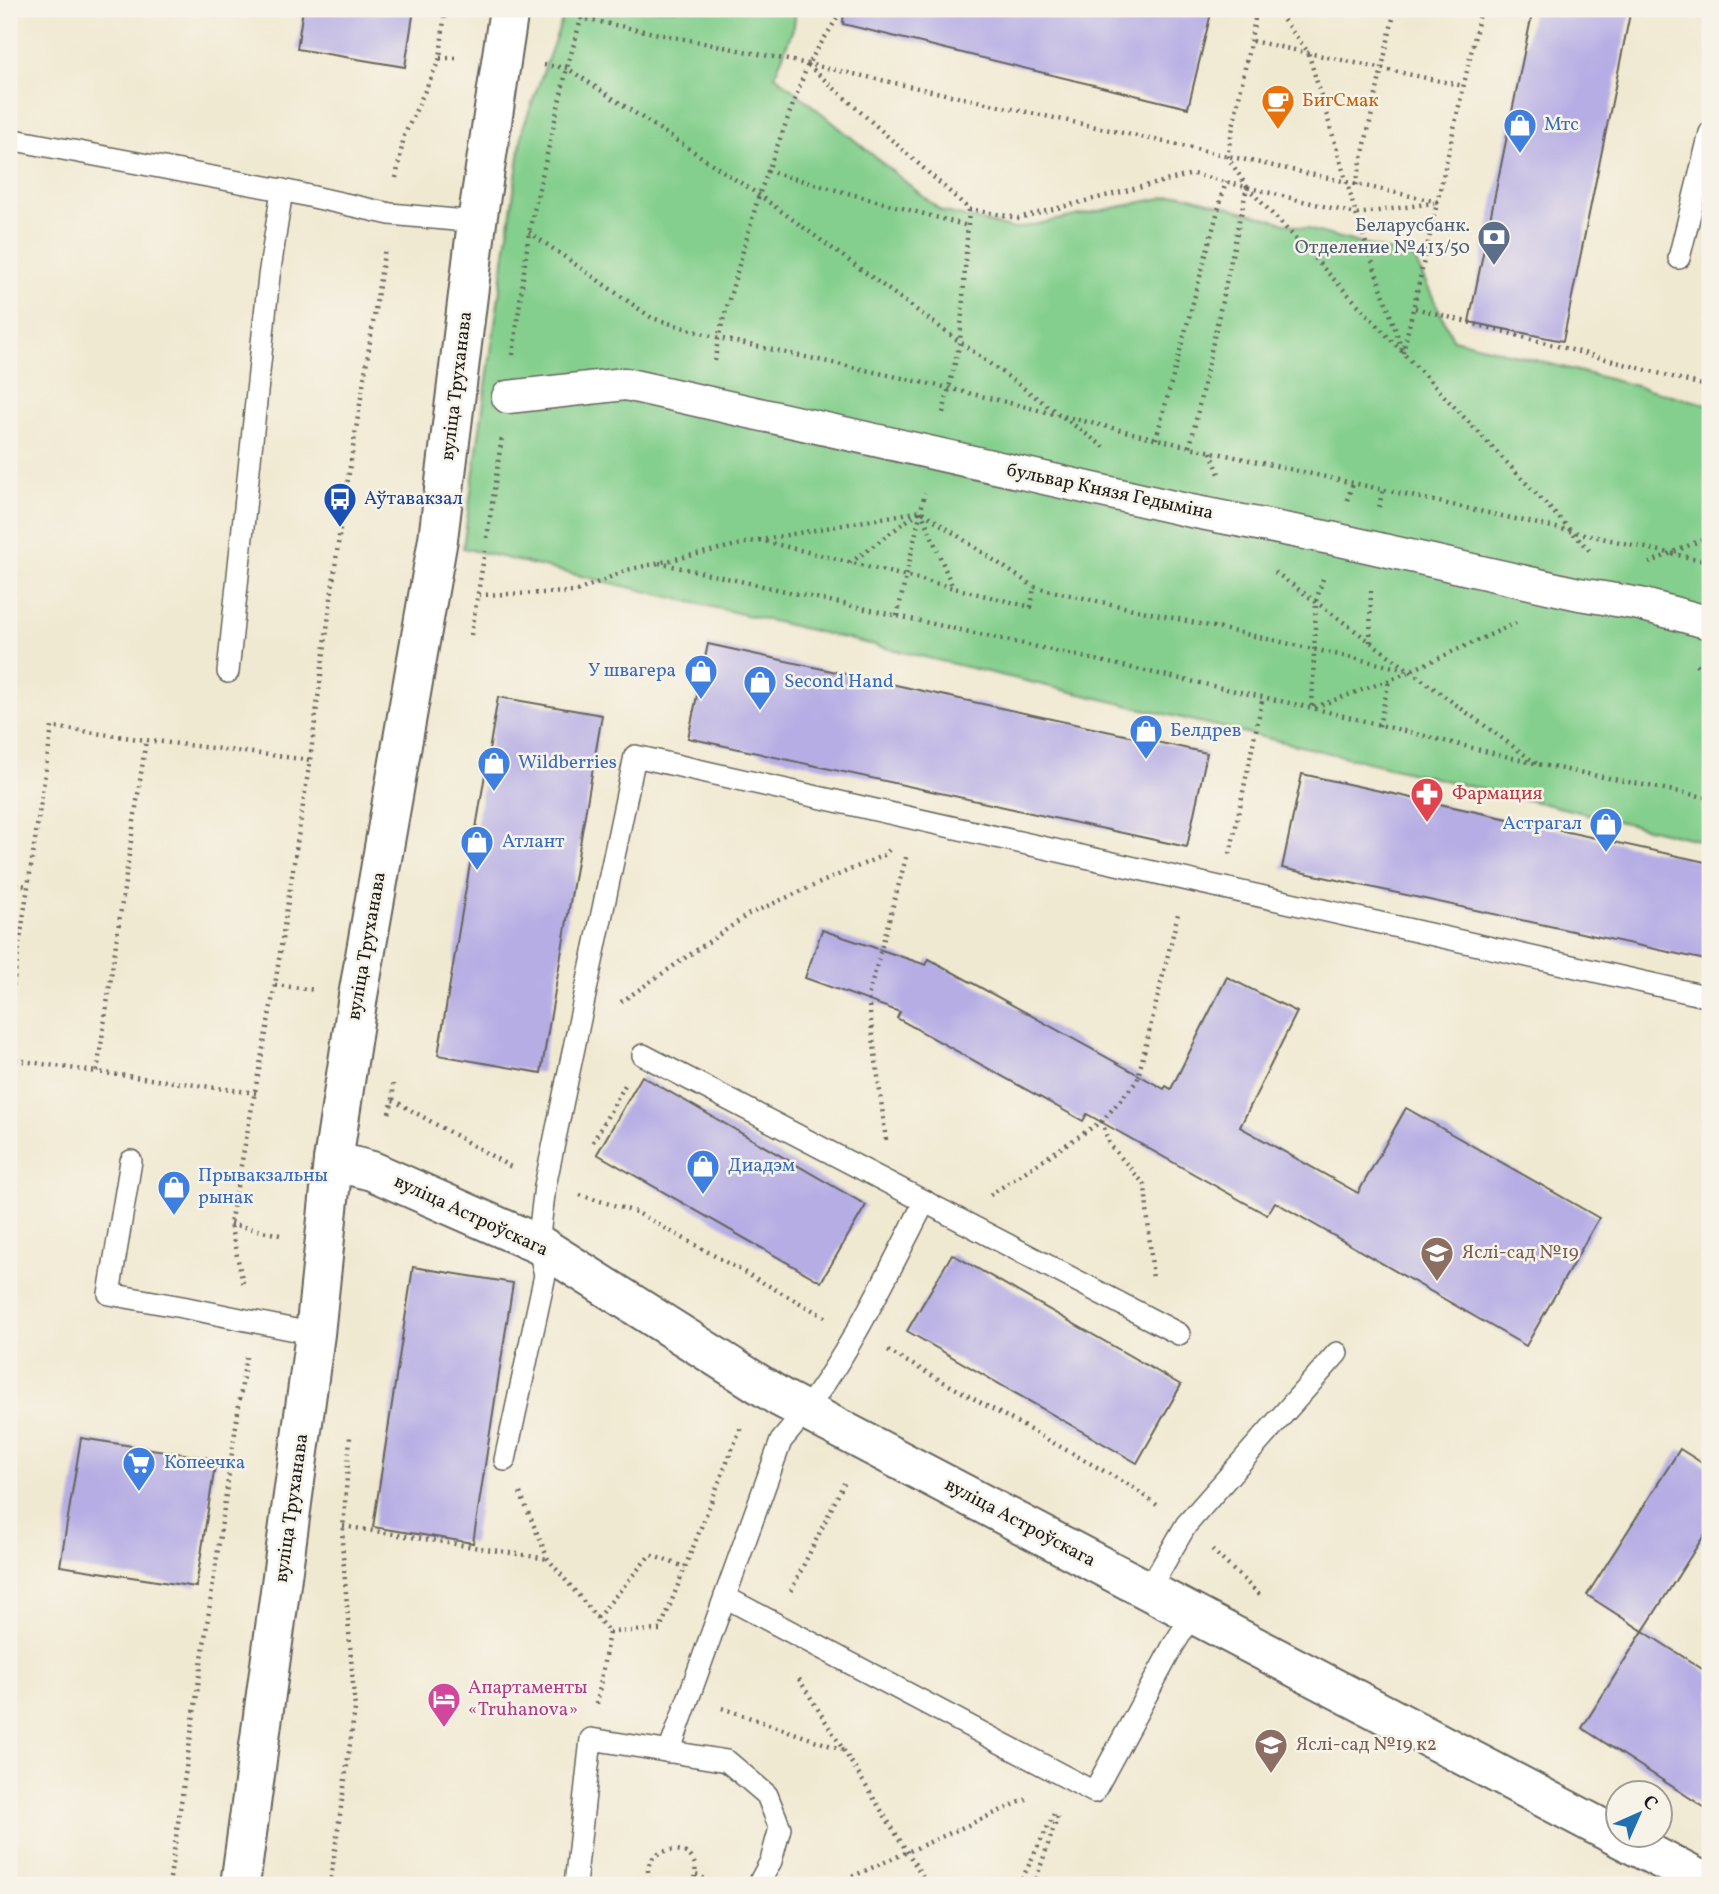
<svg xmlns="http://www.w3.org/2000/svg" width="1719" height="1894" viewBox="0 0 1719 1894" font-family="Vollkorn,serif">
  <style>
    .green { fill: #84cf8d; stroke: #507654; stroke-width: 2 }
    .building { fill: #b6ade4 }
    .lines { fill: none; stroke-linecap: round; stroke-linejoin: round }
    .service-casing { stroke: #66645c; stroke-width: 24 }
    .pedestrian-casing { stroke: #66645c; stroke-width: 35 }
    .tertiary-casing { stroke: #66645c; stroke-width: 42 }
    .secondary-casing { stroke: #66645c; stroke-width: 42 }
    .path { stroke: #66645c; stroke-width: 4.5; stroke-dasharray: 2 5; stroke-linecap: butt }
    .service { stroke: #fff; stroke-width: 21 }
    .pedestrian { stroke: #fff; stroke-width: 32 }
    .tertiary { stroke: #fff; stroke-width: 38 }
    .secondary { stroke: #fff; stroke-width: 38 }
    .labels { text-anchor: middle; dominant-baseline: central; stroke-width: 5; stroke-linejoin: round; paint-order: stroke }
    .food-label { font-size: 19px; fill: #c56008; stroke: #f7f3e8; text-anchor: start }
    .shop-label { font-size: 19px; fill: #366cbe; stroke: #f7f3e8; text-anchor: start }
    .service-label { font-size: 19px; fill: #4e5e75; stroke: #f7f3e8; text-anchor: end }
    .street-label { font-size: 19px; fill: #1c1c1c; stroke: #f7f3e8 }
    .transit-label { font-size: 19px; fill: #164399; stroke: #f7f3e8; text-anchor: start }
    .health-label { font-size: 19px; fill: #be3a42; stroke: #f7f3e8; text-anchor: start }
    .education-label { font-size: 19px; fill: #785e54; stroke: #f7f3e8; text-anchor: start }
    .hotel-label { font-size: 19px; fill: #b23c85; stroke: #f7f3e8; text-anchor: start }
  </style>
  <rect width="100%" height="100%" fill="#f7f3e8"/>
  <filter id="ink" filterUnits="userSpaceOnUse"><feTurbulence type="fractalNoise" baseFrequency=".0143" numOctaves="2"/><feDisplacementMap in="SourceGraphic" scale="14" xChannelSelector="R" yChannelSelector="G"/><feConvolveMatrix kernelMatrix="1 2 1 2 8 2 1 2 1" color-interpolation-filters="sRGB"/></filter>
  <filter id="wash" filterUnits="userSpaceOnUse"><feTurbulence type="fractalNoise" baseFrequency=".00686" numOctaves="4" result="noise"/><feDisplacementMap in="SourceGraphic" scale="28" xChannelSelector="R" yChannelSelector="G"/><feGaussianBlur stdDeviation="1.57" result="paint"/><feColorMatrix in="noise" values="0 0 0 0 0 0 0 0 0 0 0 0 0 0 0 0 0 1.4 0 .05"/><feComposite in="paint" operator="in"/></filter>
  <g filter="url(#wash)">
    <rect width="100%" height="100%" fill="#f0e9d2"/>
    <!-- green -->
    <polygon class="green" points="566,9 796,9 794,26 775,75 941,211 1014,229 1180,194 1414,258 1453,339 1710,405 1710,843 463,548 523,128"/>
    <g id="blocks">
      <!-- building -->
      <g class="building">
        <polygon points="303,9 414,9 405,67 297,49"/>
        <polygon points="844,9 1212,9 1188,108 843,24"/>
        <polygon points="1533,9 1631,9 1563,341 1469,322"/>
        <polygon points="708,644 1207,753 1187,847 688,738"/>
        <polygon points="498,697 602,715 541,1073 438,1055"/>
        <polygon points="1302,774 1710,863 1710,961 1282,868"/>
        <polygon points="822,930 926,965 929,959 1164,1089 1166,1086 1171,1089 1227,977 1297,1012 1240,1127 1358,1193 1406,1108 1599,1218 1526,1346 1275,1202 1267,1215 1087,1114 1083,1121 897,1018 900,1012 805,978"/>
        <polygon points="642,1076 866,1205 821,1282 597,1154"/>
        <polygon points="952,1254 1181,1385 1137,1463 907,1331"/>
        <polygon points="413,1267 513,1283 473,1543 373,1527"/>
        <polygon points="81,1438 216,1459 196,1587 60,1566"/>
        <polygon points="1680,1449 1710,1468 1710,1526 1643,1631 1587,1595"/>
        <polygon points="1643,1631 1710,1674 1710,1811 1582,1728"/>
      </g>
    </g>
  </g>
  <g filter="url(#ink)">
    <use href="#blocks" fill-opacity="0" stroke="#66645c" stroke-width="2"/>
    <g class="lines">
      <defs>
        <g id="service">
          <polyline points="9,139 282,190 390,214 477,222"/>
          <polyline points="1679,258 1710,133"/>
          <polyline points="228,672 269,276 282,190"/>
          <polyline points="643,1055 1179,1334"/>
          <polyline points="131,1161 109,1294 182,1307 315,1334"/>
          <polyline points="505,1460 545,1275 538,1244 545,1186 635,756 1710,997"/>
          <polyline points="1148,1591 1186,1525 1337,1353"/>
          <polyline points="725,1597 1094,1792 1173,1646 1193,1614"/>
          <path d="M669 1752 781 1441C842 1370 882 1285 925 1201"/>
          <polyline points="575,1885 591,1739 727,1761 767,1795 780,1828 771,1861 758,1885"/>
        </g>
        <polyline id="pedestrian" points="508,397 625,384 1191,511 1335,539 1579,594 1640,604 1710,623"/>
        <polyline id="tertiary" points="333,1161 372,1171 538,1244 781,1398 1710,1885"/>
        <polyline id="secondary" points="240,1885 315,1334 333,1161 358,996 438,539 477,222 509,9"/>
      </defs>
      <!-- service casing -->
      <use href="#service" class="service-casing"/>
      <!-- pedestrian casing -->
      <use href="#pedestrian" class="pedestrian-casing"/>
      <!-- tertiary casing -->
      <use href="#tertiary" class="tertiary-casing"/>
      <!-- secondary casing -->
      <use href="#secondary" class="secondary-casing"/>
      <!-- path -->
      <g class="path">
        <polyline points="1275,9 1308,52 1356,214 1402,349"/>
        <polyline points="580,18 808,64 1438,202"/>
        <polyline points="1252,41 1464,86"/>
        <polyline points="440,58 458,58"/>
        <polyline points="544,65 567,68 759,195 1104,447"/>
        <polyline points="808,65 969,209 960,342 943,413"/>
        <polyline points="767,171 968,226"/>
        <polyline points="396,178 404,136 440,58 445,9"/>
        <polyline points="1356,185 1395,9"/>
        <polyline points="1247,187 1592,553"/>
        <polyline points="969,209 1018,218 1193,174 1356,214 1434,203"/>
        <polyline points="529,232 652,318 718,338 948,388 1190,447 1710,562"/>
        <polyline points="1415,308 1710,387"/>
        <polyline points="1403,353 1481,9"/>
        <polyline points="513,355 529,232 567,68 584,9"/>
        <polyline points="715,361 718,338 759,195 808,64 843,9"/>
        <polyline points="1156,439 1226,181"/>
        <polyline points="1190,447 1247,187 1227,156 1257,9"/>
        <polyline points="1211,452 1219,474"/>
        <polyline points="1347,500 1354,481"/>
        <polyline points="1379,507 1383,488"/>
        <polyline points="921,511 953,588"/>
        <polyline points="487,538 502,436"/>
        <polyline points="759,540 1031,607 1034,587 1407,670"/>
        <polyline points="659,563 1312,708 1537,764 1710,798"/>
        <polyline points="850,563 920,511"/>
        <polyline points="1649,563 1710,536"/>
        <polyline points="1275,572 1537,764"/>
        <polyline points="1323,579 1316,601 1312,708 1390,680 1516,623"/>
        <polyline points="479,595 575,592 627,570 759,540 921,511 1034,587"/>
        <polyline points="897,616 925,493"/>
        <polyline points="471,635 485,551"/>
        <polyline points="1370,642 1371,589"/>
        <polyline points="1696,664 1710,679"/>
        <polyline points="1379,726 1389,681"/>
        <polyline points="1230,854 1263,697"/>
        <polyline points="9,883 27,886"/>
        <polyline points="275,985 315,990"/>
        <polyline points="621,1002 749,914 884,855 889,850"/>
        <polyline points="9,1013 52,727 146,740"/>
        <polyline points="9,1059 97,1072"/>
        <polyline points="256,1093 97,1072 146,740 310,760"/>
        <polyline points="393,1100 511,1167"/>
        <polyline points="389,1113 393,1100 393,1084"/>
        <polyline points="1102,1121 1109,1144 1145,1185 1153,1280"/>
        <polyline points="886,1140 868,997 907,854"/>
        <polyline points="593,1142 625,1085"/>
        <polyline points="580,1195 636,1212 825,1317"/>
        <polyline points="990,1195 1102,1121 1137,1081 1178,914"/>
        <polyline points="230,1224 280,1235"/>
        <polyline points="243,1283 230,1224 275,985 310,760 340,529 385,248"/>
        <polyline points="888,1351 1131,1486 1157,1505"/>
        <polyline points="520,1493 548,1559 609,1632 597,1704"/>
        <polyline points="343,1526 548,1559"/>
        <polyline points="1212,1550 1262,1597"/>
        <polyline points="791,1591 844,1483"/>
        <polyline points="597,1618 650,1555 685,1567"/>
        <polyline points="609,1632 660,1630 741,1427"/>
        <polyline points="799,1679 928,1885"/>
        <polyline points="722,1708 843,1750"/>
        <polyline points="696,1875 720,1885"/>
        <polyline points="169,1885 246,1357"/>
        <polyline points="330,1885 355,1709 342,1542 350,1437"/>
        <path d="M653 1885C627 1844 713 1833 692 1885"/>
        <polyline points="833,1885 1029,1798"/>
        <polyline points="1019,1885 1055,1812"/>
        <polyline points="1034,1885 1059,1813"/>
      </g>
      <!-- service -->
      <use href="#service" class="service"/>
      <!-- pedestrian -->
      <use href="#pedestrian" class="pedestrian"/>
      <!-- tertiary -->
      <use href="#tertiary" class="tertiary"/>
      <!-- secondary -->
      <use href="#secondary" class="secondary"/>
    </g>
  </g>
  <!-- icons -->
  <defs>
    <symbol id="cafe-pin" viewBox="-11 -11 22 30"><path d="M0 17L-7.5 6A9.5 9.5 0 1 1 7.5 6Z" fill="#e8710a" stroke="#f7f3e8"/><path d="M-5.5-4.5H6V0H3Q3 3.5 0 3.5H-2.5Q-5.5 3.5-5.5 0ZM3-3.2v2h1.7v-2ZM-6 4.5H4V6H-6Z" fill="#fff"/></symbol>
    <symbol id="shop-pin" viewBox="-11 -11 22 30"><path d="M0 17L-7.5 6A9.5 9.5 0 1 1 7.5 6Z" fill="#3f7fe0" stroke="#f7f3e8"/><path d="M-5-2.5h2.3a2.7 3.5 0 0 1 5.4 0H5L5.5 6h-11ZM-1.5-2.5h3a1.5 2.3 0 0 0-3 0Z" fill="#fff"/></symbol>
    <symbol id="bank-pin" viewBox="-11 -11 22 30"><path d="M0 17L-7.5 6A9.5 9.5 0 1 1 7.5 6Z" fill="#5c6f8a" stroke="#f7f3e8"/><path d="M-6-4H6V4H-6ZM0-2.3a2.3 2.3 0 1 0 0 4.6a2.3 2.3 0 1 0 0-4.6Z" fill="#fff"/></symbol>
    <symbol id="bus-pin" viewBox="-11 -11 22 30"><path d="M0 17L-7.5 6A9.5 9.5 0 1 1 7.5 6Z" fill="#1a4fb4" stroke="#f7f3e8"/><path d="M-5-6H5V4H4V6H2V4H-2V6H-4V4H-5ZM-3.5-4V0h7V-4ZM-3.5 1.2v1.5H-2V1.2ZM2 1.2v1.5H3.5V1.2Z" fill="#fff"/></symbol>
    <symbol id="pharmacy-pin" viewBox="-11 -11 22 30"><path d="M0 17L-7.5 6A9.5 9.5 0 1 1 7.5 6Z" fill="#e0444e" stroke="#f7f3e8"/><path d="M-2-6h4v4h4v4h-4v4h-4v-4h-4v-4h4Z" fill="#fff"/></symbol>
    <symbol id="school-pin" viewBox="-11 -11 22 30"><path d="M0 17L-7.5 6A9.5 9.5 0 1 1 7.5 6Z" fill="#8d6e63" stroke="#f7f3e8"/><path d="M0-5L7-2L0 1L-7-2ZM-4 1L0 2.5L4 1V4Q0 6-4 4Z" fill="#fff"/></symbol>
    <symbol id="supermarket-pin" viewBox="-11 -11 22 30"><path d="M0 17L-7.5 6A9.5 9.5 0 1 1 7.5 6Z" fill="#3f7fe0" stroke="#f7f3e8"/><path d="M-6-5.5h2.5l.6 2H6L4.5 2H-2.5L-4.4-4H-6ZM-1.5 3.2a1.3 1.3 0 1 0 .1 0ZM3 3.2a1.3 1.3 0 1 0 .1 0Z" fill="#fff"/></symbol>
    <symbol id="hotel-pin" viewBox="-11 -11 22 30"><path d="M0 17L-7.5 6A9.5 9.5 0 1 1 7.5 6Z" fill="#d1479c" stroke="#f7f3e8"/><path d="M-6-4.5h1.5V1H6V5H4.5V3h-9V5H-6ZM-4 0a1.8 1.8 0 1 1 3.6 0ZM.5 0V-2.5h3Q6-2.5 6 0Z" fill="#fff"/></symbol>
  </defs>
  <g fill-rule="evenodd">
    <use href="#cafe-pin" x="1259" y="82" width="38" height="52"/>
    <use href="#shop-pin" x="1501" y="106" width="38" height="52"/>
    <use href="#bank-pin" x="1475" y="218" width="38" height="52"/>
    <use href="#bus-pin" x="321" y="480" width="38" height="52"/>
    <use href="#shop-pin" x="682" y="652" width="38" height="52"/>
    <use href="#shop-pin" x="741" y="663" width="38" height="52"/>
    <use href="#shop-pin" x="1127" y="712" width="38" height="52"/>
    <use href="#shop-pin" x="475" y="744" width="38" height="52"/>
    <use href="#pharmacy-pin" x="1408" y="775" width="38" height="52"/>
    <use href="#shop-pin" x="1587" y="805" width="38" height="52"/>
    <use href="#shop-pin" x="458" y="823" width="38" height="52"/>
    <use href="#shop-pin" x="684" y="1147" width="38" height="52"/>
    <use href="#shop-pin" x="155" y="1168" width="38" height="52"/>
    <use href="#school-pin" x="1418" y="1234" width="38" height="52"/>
    <use href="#supermarket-pin" x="120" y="1444" width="38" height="52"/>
    <use href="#hotel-pin" x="425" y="1680" width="38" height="52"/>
    <use href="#school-pin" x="1252" y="1726" width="38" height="52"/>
  </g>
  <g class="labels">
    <!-- food labels -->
    <g class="food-label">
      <text x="1302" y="101">БигСмак</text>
    </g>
    <!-- shop labels -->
    <g class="shop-label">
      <text x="1544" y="125">Мтс</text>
      <text x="676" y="671" text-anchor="end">У швагера</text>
      <text x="784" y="682">Second Hand</text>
      <text x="1170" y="731">Белдрев</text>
      <text x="518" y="763">Wildberries</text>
      <text x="1582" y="824" text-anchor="end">Астрагал</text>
      <text x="502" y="842">Атлант</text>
      <text x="728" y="1166">Диадэм</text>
      <text x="198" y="1176">Прывакзальны<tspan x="198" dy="22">рынак</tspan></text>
      <text x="164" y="1463">Копеечка</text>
    </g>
    <!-- service labels -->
    <g class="service-label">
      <text x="1470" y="226">Беларусбанк.<tspan x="1470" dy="22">Отделение №413/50</tspan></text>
    </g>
    <!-- street labels -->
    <g class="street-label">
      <text transform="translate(457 386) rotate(-83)">вуліца Труханава</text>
      <text transform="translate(1110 492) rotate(12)">бульвар Князя Гедыміна</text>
      <text transform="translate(367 946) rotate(-80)">вуліца Труханава</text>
      <text transform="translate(471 1216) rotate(25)">вуліца Астроўскага</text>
      <text transform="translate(292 1508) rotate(-82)">вуліца Труханава</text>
      <text transform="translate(1020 1523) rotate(28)">вуліца Астроўскага</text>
    </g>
    <!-- transit labels -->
    <g class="transit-label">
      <text x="364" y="499">Аўтавакзал</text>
    </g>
    <!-- health labels -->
    <g class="health-label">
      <text x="1452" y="794">Фармация</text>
    </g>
    <!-- education labels -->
    <g class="education-label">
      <text x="1462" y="1253">Яслі-сад №19</text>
      <text x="1296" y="1745">Яслі-сад №19 к2</text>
    </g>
    <!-- hotel labels -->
    <g class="hotel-label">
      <text x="468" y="1688">Апартаменты<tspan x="468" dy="22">«Truhanova»</tspan></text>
    </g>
  </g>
  <!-- margin -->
  <rect width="1719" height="1894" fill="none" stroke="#f7f3e8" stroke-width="35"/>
  <!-- north arrow -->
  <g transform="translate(1639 1814) rotate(45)"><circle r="33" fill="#f7f3e8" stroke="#9f9d96" stroke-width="2"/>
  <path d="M0-5L12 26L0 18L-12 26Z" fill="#1f6fb2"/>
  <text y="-10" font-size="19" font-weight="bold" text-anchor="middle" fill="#1c1c1c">С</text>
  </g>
</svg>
